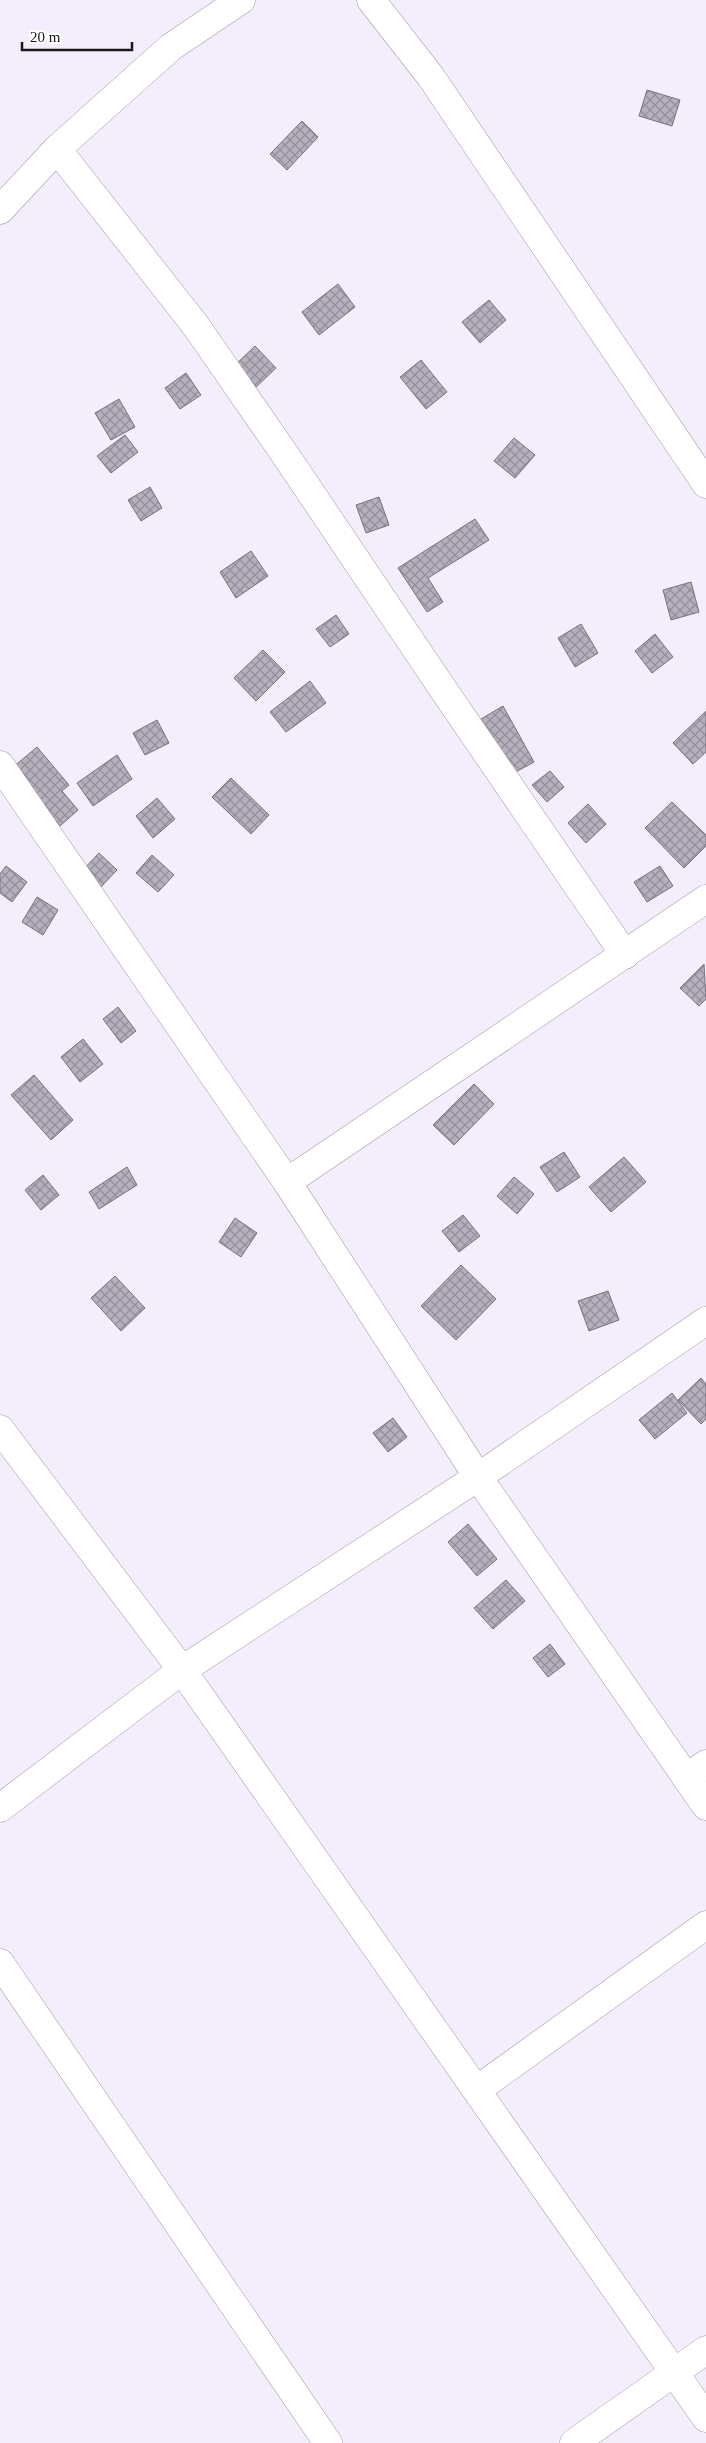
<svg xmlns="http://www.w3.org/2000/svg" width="706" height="2443" viewBox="0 0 706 2443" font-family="Georgia,serif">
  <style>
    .building { fill: url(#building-cross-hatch); stroke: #78727f }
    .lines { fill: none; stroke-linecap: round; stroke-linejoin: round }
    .street-casing { stroke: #a19aa8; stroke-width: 29 }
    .secondary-casing { stroke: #a19aa8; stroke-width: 29 }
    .street { stroke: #fff; stroke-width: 28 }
    .secondary { stroke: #fff; stroke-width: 28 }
  </style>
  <defs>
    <pattern id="building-cross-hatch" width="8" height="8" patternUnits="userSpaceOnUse" patternTransform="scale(1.25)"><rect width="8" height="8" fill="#b6b0bd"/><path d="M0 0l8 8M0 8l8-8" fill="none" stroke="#938e99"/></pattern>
  </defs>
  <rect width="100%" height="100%" fill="#f4eefc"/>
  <!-- building -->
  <g class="building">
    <polygon points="647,90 680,100 672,126 639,116"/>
    <polygon points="302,121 318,137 287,170 270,154"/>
    <polygon points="338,284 355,307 319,335 302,312"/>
    <polygon points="489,300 506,320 480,343 462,322"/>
    <polygon points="255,346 276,368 254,389 233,367"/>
    <polygon points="421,360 447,392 426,409 400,377"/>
    <polygon points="186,373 201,395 180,409 165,388"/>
    <polygon points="119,399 135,427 111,440 95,413"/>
    <polygon points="125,435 138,452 111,473 97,456"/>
    <polygon points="514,438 535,455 515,478 494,461"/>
    <polygon points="150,487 162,508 141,521 128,500"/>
    <polygon points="379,497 389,525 366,533 356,505"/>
    <polygon points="475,519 489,540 428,578 443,602 427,612 398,568"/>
    <polygon points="251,551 268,576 236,598 220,572"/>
    <polygon points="691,582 699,612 671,620 663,590"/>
    <polygon points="336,615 349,634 330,647 316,629"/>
    <polygon points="581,624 598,653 575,667 558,638"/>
    <polygon points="655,634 673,657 652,673 635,651"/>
    <polygon points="263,650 285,672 256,701 234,678"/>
    <polygon points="310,681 326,703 286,732 270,712"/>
    <polygon points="503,706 534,762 512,774 481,719"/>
    <polygon points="706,711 706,752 693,764 673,743"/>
    <polygon points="157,720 169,743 145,755 133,733"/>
    <polygon points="37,747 69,785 62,791 78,810 60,826 11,769"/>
    <polygon points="117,755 132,779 93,806 77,783"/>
    <polygon points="550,771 564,787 547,802 532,785"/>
    <polygon points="231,778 269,815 251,834 212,797"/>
    <polygon points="157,798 175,819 153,838 136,816"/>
    <polygon points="672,802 706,835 706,846 684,868 645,828"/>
    <polygon points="588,804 606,824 586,843 568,823"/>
    <polygon points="99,853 117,870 99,889 81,872"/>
    <polygon points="152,855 174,875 158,892 136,873"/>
    <polygon points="6,866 27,882 12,902 0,893 0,874"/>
    <polygon points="660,866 673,886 647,902 634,882"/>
    <polygon points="37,897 58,910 43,935 22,922"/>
    <polygon points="704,964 706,999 699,1006 680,988"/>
    <polygon points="118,1007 136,1031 121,1043 103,1019"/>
    <polygon points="83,1039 103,1064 80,1082 61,1057"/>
    <polygon points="34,1075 73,1120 51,1140 11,1095"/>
    <polygon points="474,1084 494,1104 454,1145 433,1125"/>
    <polygon points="564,1152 580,1177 557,1192 540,1167"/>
    <polygon points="624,1157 646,1182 611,1212 589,1187"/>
    <polygon points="127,1167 137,1185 99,1209 89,1192"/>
    <polygon points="43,1175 59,1195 41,1210 25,1190"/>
    <polygon points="514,1177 534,1194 517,1214 497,1196"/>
    <polygon points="463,1215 480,1236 459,1252 442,1231"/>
    <polygon points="235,1218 257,1233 241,1257 219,1242"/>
    <polygon points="461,1265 496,1299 456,1340 421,1306"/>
    <polygon points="115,1276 145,1308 121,1331 91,1298"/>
    <polygon points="608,1291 619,1320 589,1331 578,1301"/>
    <polygon points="701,1378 706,1384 706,1419 701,1424 678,1400"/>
    <polygon points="672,1393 687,1413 655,1439 639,1420"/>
    <polygon points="393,1418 407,1437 388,1452 373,1433"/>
    <polygon points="468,1524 497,1559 477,1576 448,1542"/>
    <polygon points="506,1580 525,1601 493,1629 474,1608"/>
    <polygon points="550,1644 565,1664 548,1677 533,1658"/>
  </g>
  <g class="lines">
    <defs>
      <g id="street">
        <polyline points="371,0 431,77 706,484"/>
        <polyline points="57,149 196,326 286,456 447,695 625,955"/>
        <polyline points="0,210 57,149 171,47 241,0"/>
        <polyline points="0,765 287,1182 478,1477 706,1806"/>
        <polyline points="287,1182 706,899"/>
        <polyline points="0,1429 182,1670 0,1808"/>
        <polyline points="686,1778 706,1764"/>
        <polyline points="0,1963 328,2443"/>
        <polyline points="478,2089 706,1925"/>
        <polyline points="574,2443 706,2350"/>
      </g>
      <polyline id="secondary" points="706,1321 478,1477 182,1670 706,2418"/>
    </defs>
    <!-- street casing -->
    <use href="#street" class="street-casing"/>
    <!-- secondary casing -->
    <use href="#secondary" class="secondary-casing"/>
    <!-- street -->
    <use href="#street" class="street"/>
    <!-- secondary -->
    <use href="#secondary" class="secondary"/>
  </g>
  <!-- scale -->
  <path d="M22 42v8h110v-8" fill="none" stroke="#18161b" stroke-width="2.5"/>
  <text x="30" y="42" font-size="15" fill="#18161b" stroke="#ffffff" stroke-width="4" paint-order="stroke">20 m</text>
</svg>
